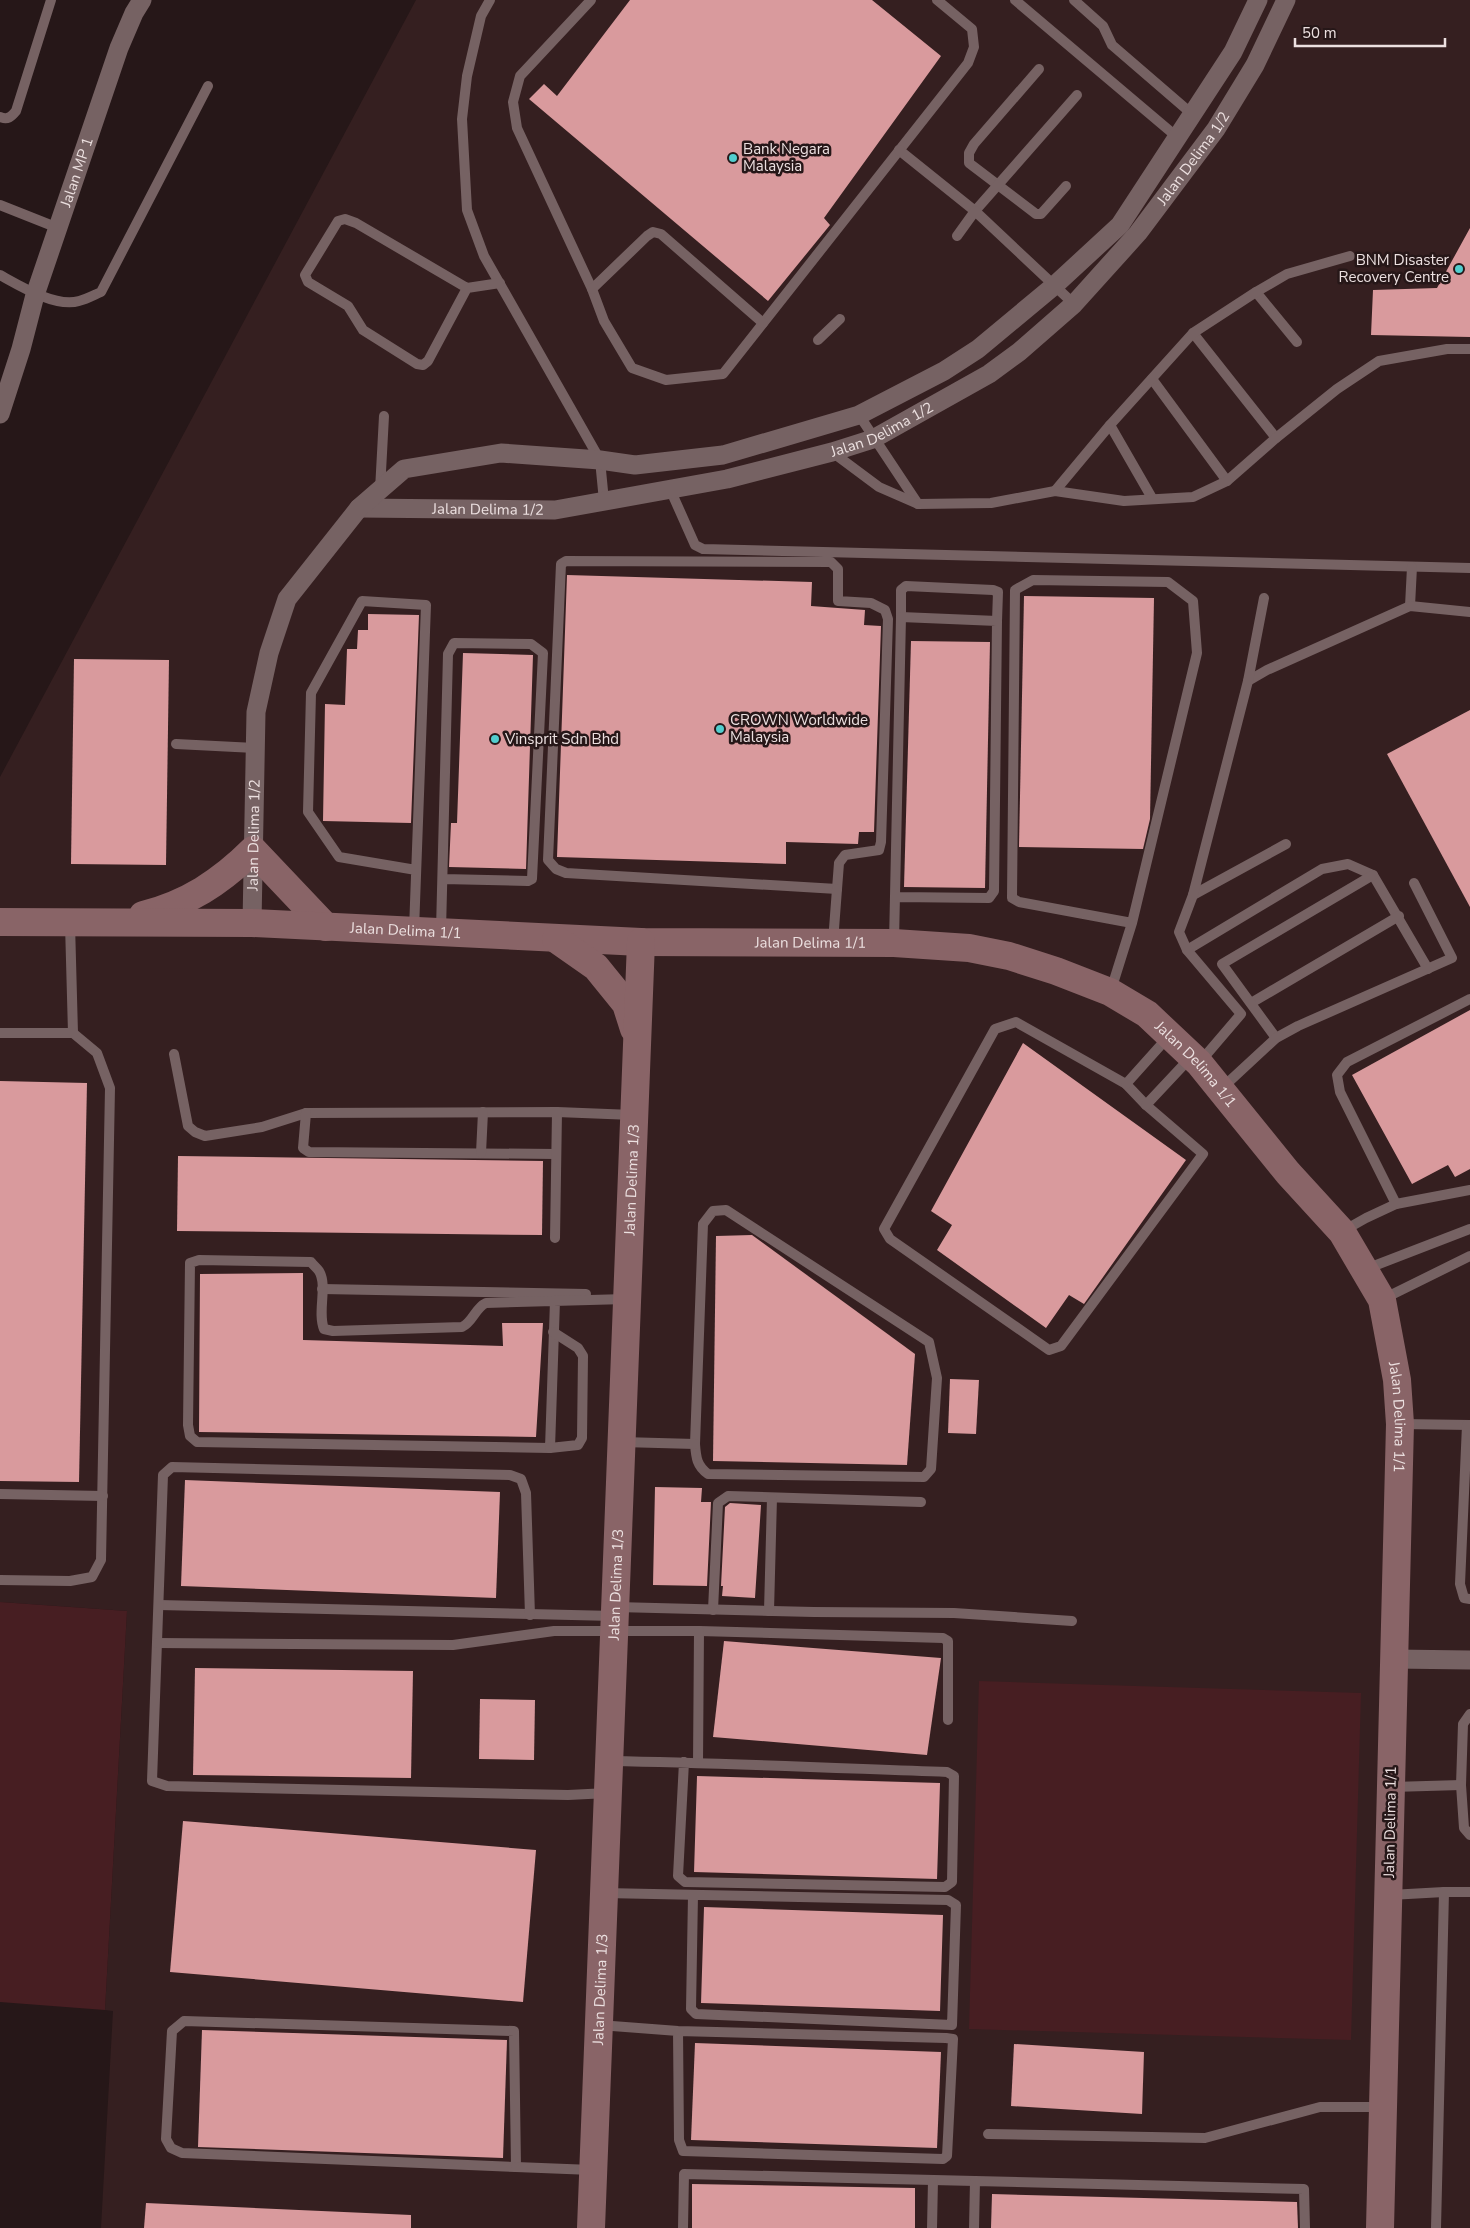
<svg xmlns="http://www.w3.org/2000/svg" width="1470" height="2228" viewBox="0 0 1470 2228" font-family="'Nunito Sans',sans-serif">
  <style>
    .built { fill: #351f20 }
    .green { fill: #471e22 }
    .building { fill: #d99a9d }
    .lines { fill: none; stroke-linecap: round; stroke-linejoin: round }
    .lane { stroke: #766263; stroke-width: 10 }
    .street { stroke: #766263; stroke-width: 19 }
    .secondary { stroke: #896467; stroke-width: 28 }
    .poi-dot { fill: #52cdce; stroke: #261718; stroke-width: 2 }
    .labels { text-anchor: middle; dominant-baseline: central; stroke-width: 5; stroke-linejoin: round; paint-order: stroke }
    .poi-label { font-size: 15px; fill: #ece0e0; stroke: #261718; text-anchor: start }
    .street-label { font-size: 15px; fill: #ece0e0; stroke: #261718 }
  </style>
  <rect width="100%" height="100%" fill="#261718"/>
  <!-- built -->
  <polygon class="built" points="416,0 1470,0 1470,2228 101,2228 113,2011 105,2010 127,1611 0,1602 0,777"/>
  <!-- green -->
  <g class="green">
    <polygon points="0,1602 127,1611 105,2010 0,2002"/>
    <polygon points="979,1681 1361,1693 1351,2040 969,2029"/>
  </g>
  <!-- building -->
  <g class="building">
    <polygon points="630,0 872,0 941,56 824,218 830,225 768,301 529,99 544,84 557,96"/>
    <polygon points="1470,228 1470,337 1371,335 1373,290 1437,288"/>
    <polygon points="567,575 812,582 811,606 865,610 864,625 881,626 874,832 859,832 858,844 786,842 786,864 557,857"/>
    <polygon points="1024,596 1154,598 1150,819 1143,849 1019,847"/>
    <polygon points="368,614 419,615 411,823 323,821 325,704 345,705 347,649 357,649 358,630 368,630"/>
    <polygon points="911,641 990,642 985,888 904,887"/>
    <polygon points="463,653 533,655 526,869 449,867 451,823 457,823"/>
    <polygon points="74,659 169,660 166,865 71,864"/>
    <polygon points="1470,710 1470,907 1387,754"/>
    <polygon points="1470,1010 1470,1169 1455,1177 1448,1165 1412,1184 1352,1075"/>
    <polygon points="1023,1043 1186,1160 1084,1304 1069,1295 1046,1328 937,1250 952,1225 931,1211"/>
    <polygon points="0,1081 87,1083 79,1482 0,1481"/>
    <polygon points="178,1156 543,1161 542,1235 177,1231"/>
    <polygon points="752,1235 915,1354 907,1465 713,1461 716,1236"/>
    <polygon points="303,1273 303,1340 503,1346 502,1323 543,1323 536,1437 199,1432 200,1274"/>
    <polygon points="950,1379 979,1380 976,1434 948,1433"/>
    <polygon points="185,1480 500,1492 496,1598 181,1586"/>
    <polygon points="655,1487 702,1488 701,1502 711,1502 707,1586 653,1585"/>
    <polygon points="730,1503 761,1505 755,1598 722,1596 723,1586 721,1586 725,1507"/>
    <polygon points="724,1641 941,1658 927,1755 713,1737"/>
    <polygon points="195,1668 413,1671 411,1778 193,1775"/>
    <polygon points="480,1699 535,1700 534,1760 479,1759"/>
    <polygon points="697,1776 940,1783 937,1879 694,1872"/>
    <polygon points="183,1821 536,1850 523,2002 170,1972"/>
    <polygon points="704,1907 943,1915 940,2011 701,2003"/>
    <polygon points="202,2030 507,2040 503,2158 198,2147"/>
    <polygon points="695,2043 941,2052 937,2148 691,2140"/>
    <polygon points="1014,2044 1144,2052 1142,2114 1011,2106"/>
    <polygon points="692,2184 915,2188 915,2228 692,2228"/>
    <polygon points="992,2194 1297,2202 1298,2228 991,2228"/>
    <polygon points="146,2203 411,2215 411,2228 144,2228"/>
  </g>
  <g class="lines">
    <!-- lane -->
    <g class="lane">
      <polyline points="490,0 481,16 467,76 462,119 467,210 484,256 600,460 604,501"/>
      <polyline points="591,0 520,76 513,102 517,128 592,289 604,321 632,368 666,380 723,374 968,63 974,47 972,29 937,0"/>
      <polyline points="1015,0 1177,137"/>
      <polyline points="1074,0 1103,26 1112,45 1192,114"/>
      <polyline points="1039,69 974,144 969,153 969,163 1036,214 1041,214 1066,186"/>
      <path d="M0 117C8 120 11 117 16 111L51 0"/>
      <polyline points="899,150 975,211 1077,95"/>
      <polyline points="0,205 58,228"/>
      <polyline points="957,236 975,211 1074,304"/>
      <path d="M0 275C20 286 56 308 79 301 87 299 94 295 101 292L208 86"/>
      <polyline points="467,288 428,361 423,365 417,364 363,330 348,306 308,282 305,275 338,221 345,219 356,223 467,288 500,283"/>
      <polyline points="592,289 647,236 653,232 661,234 763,323"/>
      <polyline points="1256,292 1297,342"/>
      <polyline points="1193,333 1276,438"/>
      <polyline points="818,340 840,319"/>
      <polyline points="1152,379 1227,481"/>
      <polyline points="859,415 918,504"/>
      <polyline points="1110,425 1152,498"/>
      <polyline points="832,452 879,487 918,504 991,503 1055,491 1124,501 1193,497 1227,481 1276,438 1337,389 1379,361 1447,349 1470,349"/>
      <polyline points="670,489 695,545 703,549 1470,568"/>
      <polyline points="380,490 384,416"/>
      <polyline points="1055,491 1110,425 1193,333 1256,292 1287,274 1350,256"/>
      <polygon points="566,561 831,562 838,569 838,601 871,603 885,610 888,619 881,842 879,850 845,855 839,863 837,889 566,873 556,869 548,860 561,564"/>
      <polyline points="1410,606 1412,567"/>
      <polyline points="901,617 901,590 906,586 993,590 998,592 997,621"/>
      <polyline points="1248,681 1267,670 1410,606 1470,612"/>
      <polyline points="176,744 255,748"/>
      <polyline points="1193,895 1286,844"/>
      <polyline points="70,924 73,1033"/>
      <polyline points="414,930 426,605 362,601 311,693 308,812 339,857 416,870"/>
      <polyline points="441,930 448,654 454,643 531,644 543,653 532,879 528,881 443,879"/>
      <polyline points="833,942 837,889"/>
      <polyline points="894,942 901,617 997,621 994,891 989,898 896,897"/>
      <polyline points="1187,950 1322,869 1348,864 1373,875 1428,969"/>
      <polyline points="1111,990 1132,923 1197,653 1193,601 1168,582 1033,580 1015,590 1012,898 1019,902 1132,923"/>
      <polyline points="1251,1003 1399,916"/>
      <polygon points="1016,1022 1126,1084 1146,1105 1203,1154 1061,1346 1049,1350 890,1239 884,1229 995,1029"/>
      <polyline points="0,1033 73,1033 97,1053 110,1088 101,1560 92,1577 70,1581 0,1580"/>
      <polyline points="1276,1038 1222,964 1373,875"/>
      <polyline points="174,1054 188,1126 195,1132 205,1136 262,1127 306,1113 557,1112 633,1115"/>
      <polyline points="1200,1062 1241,1014 1187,950 1179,932 1193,895 1248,681 1264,598"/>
      <polyline points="1126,1084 1169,1036"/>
      <polyline points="1221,1089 1276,1038 1298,1026 1452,958 1414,883"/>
      <polyline points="1146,1105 1191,1057"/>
      <polyline points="306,1113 303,1148 309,1152 556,1154"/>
      <polyline points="481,1153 483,1112"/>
      <polyline points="1396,1204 1340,1092 1337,1075 1347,1062 1470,999"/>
      <path d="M726 1210 929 1342 937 1378 931 1469 924 1477 708 1474C697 1466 696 1458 695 1444L703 1224 713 1211Z"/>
      <polyline points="1343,1231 1366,1218 1396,1204 1470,1190"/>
      <polyline points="555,1238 557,1112"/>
      <polyline points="1366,1269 1470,1229"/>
      <polyline points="322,1289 586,1294"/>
      <polyline points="1383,1299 1470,1256"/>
      <path d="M555 1301 550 1448 197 1442 190 1436 188 1425 190 1263 199 1260 311 1262C313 1265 317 1268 319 1271 328 1286 317 1312 324 1329L333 1331 462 1327C473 1322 475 1308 486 1303L626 1299"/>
      <polyline points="1401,1424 1470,1425"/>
      <polyline points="1467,1425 1460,1584 1464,1598 1470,1599"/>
      <polyline points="622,1442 695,1444"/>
      <polyline points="550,1448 578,1445 582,1438 583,1356 578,1348 553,1332"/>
      <polyline points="0,1494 103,1496"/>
      <polyline points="159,1605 614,1616"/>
      <polyline points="616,1607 814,1612 954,1613 1072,1621"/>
      <polyline points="713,1610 718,1503 728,1496 921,1502"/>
      <polyline points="769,1611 772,1498"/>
      <polyline points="530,1615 526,1493 521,1479 510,1475 172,1467 163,1475 152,1781 167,1786 568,1795 608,1793"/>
      <polyline points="699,1631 943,1638 948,1641 948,1720"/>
      <polyline points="157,1643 453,1645 554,1631 699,1631 698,1763"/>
      <polyline points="1470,1714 1463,1724 1461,1785 1464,1828 1470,1835"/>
      <path d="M611 1761C723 1763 835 1768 947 1772L954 1776 952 1882 945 1887 685 1882 678 1876 684 1762"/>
      <polyline points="1392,1787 1461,1785"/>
      <polyline points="604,1893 948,1900 956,1905 952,2025 696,2014 691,2009 693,1895"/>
      <polyline points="1390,1895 1444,1892"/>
      <polygon points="184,2021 514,2031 516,2167 182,2153 171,2148 166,2139 172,2031"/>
      <polyline points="599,2025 678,2031 946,2038 953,2039 947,2156 943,2159 683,2151 679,2140 678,2031"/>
      <polyline points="988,2134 1205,2138 1320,2107 1382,2107"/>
      <polyline points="516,2167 592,2170"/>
      <polyline points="683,2228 684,2174 975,2181"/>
      <polyline points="932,2228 933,2180"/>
      <polyline points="974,2228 975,2181 1304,2189 1305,2228"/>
      <polyline points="1436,2228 1444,1892 1470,1892"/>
    </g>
    <!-- street -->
    <g class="street">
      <path id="s1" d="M0 414 21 349 35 295 119 48 134 13 142 0"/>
      <path id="s2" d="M359 508 555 510 727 479 832 452 873 439 989 374 1019 352 1074 304 1138 233 1216 129 1255 65 1286 0"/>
      <path id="s3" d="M252 923 256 712 269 653 287 599 359 508 404 469 501 453 600 460 635 465 723 455 859 415 944 371 978 349 1055 285 1120 225 1233 52 1258 0"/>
      <polyline points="1394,1659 1470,1660"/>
    </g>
    <!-- secondary -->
    <g class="secondary">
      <path d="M143 915C187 904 221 882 253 850L326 927"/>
      <path id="s4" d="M0 922 252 923 641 942 894 943 969 948 1009 956 1056 971 1110 992 1147 1014 1199 1063 1288 1173 1342 1232 1382 1300 1397 1380 1400 1424 1380 2228"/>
      <polyline points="556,939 596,967 626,1004 634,1029"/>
      <path id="s5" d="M591 2228 641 942"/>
    </g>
  </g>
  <!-- markers -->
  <g class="poi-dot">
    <circle cx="733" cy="158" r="5"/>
    <circle cx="1459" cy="269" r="5"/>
    <circle cx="720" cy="729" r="5"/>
    <circle cx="495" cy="739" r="5"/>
  </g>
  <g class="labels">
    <!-- poi labels -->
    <g class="poi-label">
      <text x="743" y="149">Bank Negara<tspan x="743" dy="17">Malaysia</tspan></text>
      <text x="1449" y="260" text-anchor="end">BNM Disaster<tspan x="1449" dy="17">Recovery Centre</tspan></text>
      <text x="730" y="720">CROWN Worldwide<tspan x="730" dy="17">Malaysia</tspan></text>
      <text x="505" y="739">Vinsprit Sdn Bhd</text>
    </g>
    <!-- street labels -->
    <g class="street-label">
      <text stroke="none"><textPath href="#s2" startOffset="954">Jalan Delima 1/2</textPath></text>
      <text stroke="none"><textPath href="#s1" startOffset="254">Jalan MP 1</textPath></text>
      <text stroke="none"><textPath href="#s2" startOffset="534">Jalan Delima 1/2</textPath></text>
      <text stroke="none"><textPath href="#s2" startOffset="129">Jalan Delima 1/2</textPath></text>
      <text stroke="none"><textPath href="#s3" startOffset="88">Jalan Delima 1/2</textPath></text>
      <text stroke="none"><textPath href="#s4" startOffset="406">Jalan Delima 1/1</textPath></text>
      <text stroke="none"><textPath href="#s4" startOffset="811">Jalan Delima 1/1</textPath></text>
      <text stroke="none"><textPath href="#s4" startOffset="1231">Jalan Delima 1/1</textPath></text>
      <text stroke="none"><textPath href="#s5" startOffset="1049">Jalan Delima 1/3</textPath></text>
      <text stroke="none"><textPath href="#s4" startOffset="1651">Jalan Delima 1/1</textPath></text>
      <text stroke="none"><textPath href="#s5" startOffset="644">Jalan Delima 1/3</textPath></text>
      <text transform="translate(1390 1822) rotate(-89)">Jalan Delima 1/1</text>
      <text stroke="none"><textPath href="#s5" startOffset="239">Jalan Delima 1/3</textPath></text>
    </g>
  </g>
  <!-- scale -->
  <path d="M1295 38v8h150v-8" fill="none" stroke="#ece0e0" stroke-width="2.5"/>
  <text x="1302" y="38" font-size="15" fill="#ece0e0" stroke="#261718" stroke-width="4" paint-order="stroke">50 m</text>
</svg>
